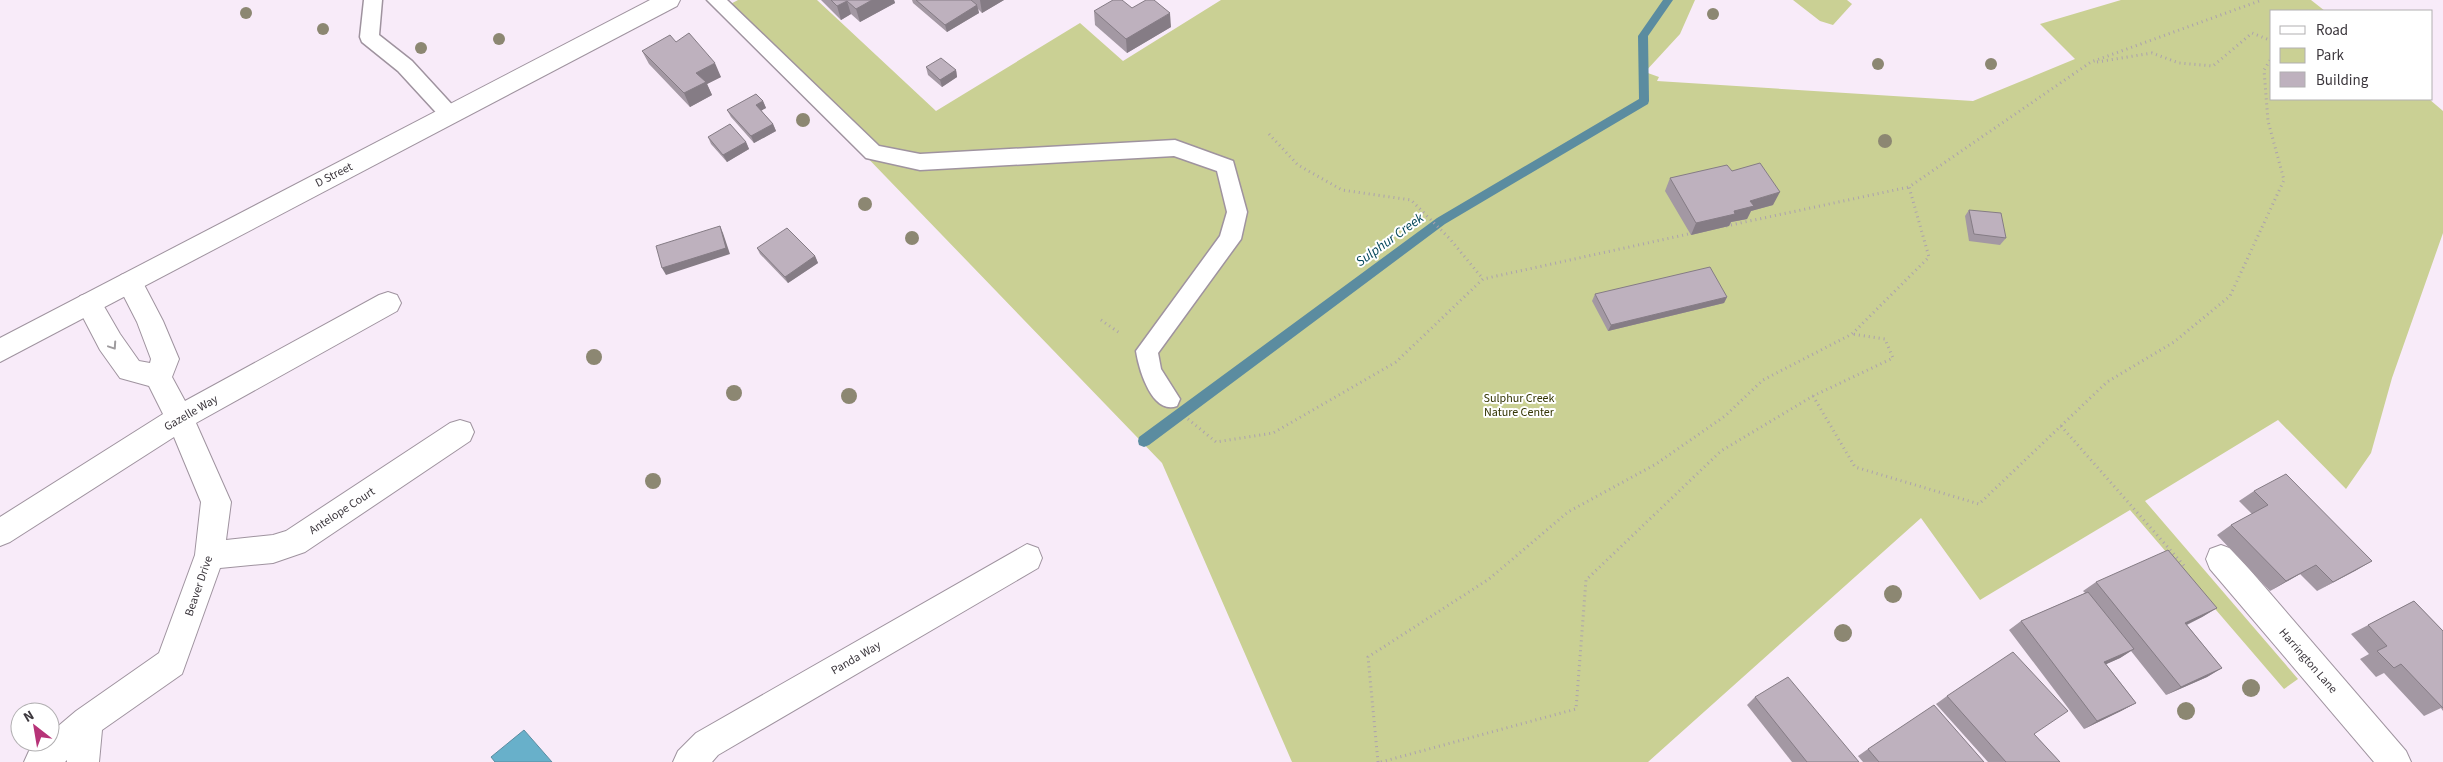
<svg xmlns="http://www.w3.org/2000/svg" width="2443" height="762" viewBox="0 0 2443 762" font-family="'Source Sans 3',sans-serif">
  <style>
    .green { fill: #cad094 }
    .water { fill: #68b0ca; stroke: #5b8ca0 }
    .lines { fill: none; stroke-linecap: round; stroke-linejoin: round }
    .stream { fill: #5b8ca0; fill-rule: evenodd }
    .lane-casing { stroke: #9f939f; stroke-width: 3 }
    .street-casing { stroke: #9f939f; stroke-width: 2 }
    .secondary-casing { stroke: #9f939f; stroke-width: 2 }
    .path { stroke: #aca2ad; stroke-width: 3; stroke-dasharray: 1 4; stroke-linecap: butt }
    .lane { fill: #fff; fill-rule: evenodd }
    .street { fill: #fff; fill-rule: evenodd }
    .secondary { fill: #fff; fill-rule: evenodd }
    .tree { fill: #8c8772 }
    .wall { fill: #a398a3 }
    .shaded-wall { fill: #857c85 }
    .building { fill: #beb1be; stroke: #857c85 }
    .oneway { stroke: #9e9b9e }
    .labels { text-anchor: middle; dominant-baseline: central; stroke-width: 4; stroke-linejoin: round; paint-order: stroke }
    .street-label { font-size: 12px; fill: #3c373d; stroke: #fff }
    .park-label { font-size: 12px; fill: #333503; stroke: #fff }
    .water-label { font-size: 14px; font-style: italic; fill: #05475a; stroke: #fff }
  </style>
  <rect width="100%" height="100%" fill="#f8ebf9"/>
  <!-- green -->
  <g class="green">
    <polygon points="738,0 817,0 936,111 1080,23 1123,61 1221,0 1695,0 1680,34 1645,72 1659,77 1657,81 1973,101 2075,59 2040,24 2121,0 2311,0 2325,11 2272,11 2272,99 2429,99 2443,111 2443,233 2392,378 2371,453 2346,489 2278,420 2145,501 2298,679 2284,689 2130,510 1980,600 1921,518 1648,762 1292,762 1162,463 723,8"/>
    <polygon points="1793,0 1847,0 1852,4 1833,25 1820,21"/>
  </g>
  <!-- water -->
  <polygon class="water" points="524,730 552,762 495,762 491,757"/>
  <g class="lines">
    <!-- stream -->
    <polygon class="stream" points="1663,0 1673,0 1648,36 1649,101 1648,104 1445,224 1149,445 1144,447 1139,445 1138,441 1139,437 1437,218 1639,99 1638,36"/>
    <defs>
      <g id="lane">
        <polygon points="364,0 382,0 379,35 412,61 457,110 460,115 457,120 450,122 443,120 398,71 362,42 360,37"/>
        <path d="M707 0H727L879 146 920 154 1175 140 1233 161 1247 212 1241 239 1158 353 1161 369 1180 399 1177 406C1152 415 1139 370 1136 351L1220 236 1227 212 1217 171 1174 156 920 170 866 158Z"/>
      </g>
      <g id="street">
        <polygon points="130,272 139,275 163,321 179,359 172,377 185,401 379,295 388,292 397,295 401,303 397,311 196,423 231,502 226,540 273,535 286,531 450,423 460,420 470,423 474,432 470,441 305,552 273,563 220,568 182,674 102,730 99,762 67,762 67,760 65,762 24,762 29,751 39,742 50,742 50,733 76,711 159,653 195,555 201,502 174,437 10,542 0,546 0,517 163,414 149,386 120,378 100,350 76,304 80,296 89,293 98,296 120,334 139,361 150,363 151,359 137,322 117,283 121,275"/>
        <polygon points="1027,544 1038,548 1042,558 1038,568 718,755 712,762 673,762 678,751 696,733"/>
        <polygon points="2221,545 2232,549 2406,751 2411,762 2374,762 2210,569 2206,559 2210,549"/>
      </g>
      <polygon id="secondary" points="650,0 680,0 677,6 0,362 0,338"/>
    </defs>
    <!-- lane casing -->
    <use href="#lane" class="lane-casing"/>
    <!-- street casing -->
    <use href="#street" class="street-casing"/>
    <!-- secondary casing -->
    <use href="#secondary" class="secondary-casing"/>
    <!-- path -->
    <g class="path">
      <polyline points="2097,62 2152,53 2179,63 2213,66 2252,33 2272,41"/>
      <polyline points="1269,134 1298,165 1342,190 1411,200 1450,239 1483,279"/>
      <polyline points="1726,226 1909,187"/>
      <polyline points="1101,320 1121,334"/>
      <polyline points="1813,396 1855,467 1979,504 2107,382 2174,342 2230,296 2284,180 2268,121 2264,70 2272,57"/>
      <polyline points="1188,419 1216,442 1273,433 1396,362 1483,279 1693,233"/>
      <polyline points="2061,426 2186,568"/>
      <polyline points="1378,762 1368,657 1489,579 1568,512 1656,464 1725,416 1763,380 1852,334 1929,257 1909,187 2091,62 2262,0"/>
      <polyline points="1381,762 1576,709 1586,580 1721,451 1813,396 1893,358 1885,339 1852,334"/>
    </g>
    <!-- lane -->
    <use href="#lane" class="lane"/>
    <!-- street -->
    <use href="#street" class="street"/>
    <!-- secondary -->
    <use href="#secondary" class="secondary"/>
  </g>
  <!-- trees -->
  <g class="tree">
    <circle cx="246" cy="13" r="6"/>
    <circle cx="1713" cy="14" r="6"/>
    <circle cx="323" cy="29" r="6"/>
    <circle cx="499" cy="39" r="6"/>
    <circle cx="421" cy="48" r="6"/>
    <circle cx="1878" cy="64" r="6"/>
    <circle cx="1991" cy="64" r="6"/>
    <circle cx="803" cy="120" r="7"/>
    <circle cx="1885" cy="141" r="7"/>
    <circle cx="865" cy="204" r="7"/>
    <circle cx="912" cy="238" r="7"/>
    <circle cx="594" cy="357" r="8"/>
    <circle cx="734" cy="393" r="8"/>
    <circle cx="849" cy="396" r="8"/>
    <circle cx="653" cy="481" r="8"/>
    <circle cx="1893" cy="594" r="9"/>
    <circle cx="1843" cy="633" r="9"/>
    <circle cx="2251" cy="688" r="9"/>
    <circle cx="2186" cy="711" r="9"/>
  </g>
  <!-- wall -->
  <g class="wall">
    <polygon points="821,0 894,0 895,3 860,22 851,14 841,20"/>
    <polygon points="912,0 1004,0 982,13 978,9 979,13 947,32 913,3"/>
    <polygon points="1132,8 1171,27 1127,53 1095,25 1094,11"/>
    <polygon points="676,42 721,77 707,84 712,95 690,107 649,64 642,51"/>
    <polygon points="926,67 956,70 957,77 942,87 928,75"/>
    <polygon points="763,101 766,108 761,110 773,124 776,131 754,143 731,117 727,110"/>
    <polygon points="708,137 746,142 749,149 727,162 711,144"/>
    <polygon points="1732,171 1773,205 1751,211 1747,219 1731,222 1729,226 1691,235 1665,191 1670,178"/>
    <polygon points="1969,210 2006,238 2000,245 1969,241 1965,216"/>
    <polygon points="757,248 815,256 818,263 788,283 760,254"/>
    <polygon points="1595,294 1727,297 1724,303 1608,331 1592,301"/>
    <polygon points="2254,491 2372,561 2317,591 2300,574 2270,591 2217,535 2231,525 2252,514 2239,501"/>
    <polygon points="2096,582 2217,608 2202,617 2187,625 2222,668 2207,677 2166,695 2131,651 2120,658 2106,664 2136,703 2121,711 2084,729 2009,630 2021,621 2085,593 2083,591"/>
    <polygon points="2414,601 2443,631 2443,711 2441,708 2424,716 2384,673 2376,677 2360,659 2369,654 2351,634"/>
    <polygon points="1947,696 2034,734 2060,762 1988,762 1936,704"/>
    <polygon points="1755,697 1859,762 1792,762 1747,705"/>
    <polygon points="1868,749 1984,762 1863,762 1858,756"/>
  </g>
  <!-- shaded-wall -->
  <g class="shaded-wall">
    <polygon points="872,0 894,0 895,3 860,22 856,9"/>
    <polygon points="980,0 1004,0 982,13"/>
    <polygon points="847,1 851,14 841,20 837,6"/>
    <polygon points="977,5 979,13 947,32 945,25"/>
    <polygon points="1170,13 1171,27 1127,53 1126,39"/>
    <polygon points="715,63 721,77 707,84 712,95 690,107 684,93 696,73"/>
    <polygon points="956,70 957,77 942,87 940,80"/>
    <polygon points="763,101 766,108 759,112 756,105"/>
    <polygon points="773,124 776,131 754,143 751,136"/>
    <polygon points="746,142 749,149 727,162 723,155"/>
    <polygon points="1780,192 1773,205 1751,211 1747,219 1731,222 1729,226 1691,235 1696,223 1734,211 1750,201"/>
    <polygon points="720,226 723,233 730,254 666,275 662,268"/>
    <polygon points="815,256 818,263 788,283 785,277"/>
    <polygon points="1727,297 1724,303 1608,331 1611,325"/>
    <polygon points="2372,561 2355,571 2317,591 2333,582"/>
    <polygon points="2316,565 2300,574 2270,591 2286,581"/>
    <polygon points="2217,608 2202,617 2171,632 2185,623"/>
    <polygon points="2134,649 2120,658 2091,671 2104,662"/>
    <polygon points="2222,668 2207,677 2166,695 2181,687"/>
    <polygon points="2136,703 2121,711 2084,729 2097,721"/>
  </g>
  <!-- building -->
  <g class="building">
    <polygon points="831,0 872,0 856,9 847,1 837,6"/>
    <polygon points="916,0 971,0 977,5 945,25"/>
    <polygon points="1113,0 1122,0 1132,8 1146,0 1154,0 1170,13 1126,39 1094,11"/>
    <polygon points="689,33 715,63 696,73 706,82 684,93 642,51 670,35 676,42"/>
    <polygon points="941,58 956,70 940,80 926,67"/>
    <polygon points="756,94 763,101 756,105 773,124 751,136 727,110"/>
    <polygon points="730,124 746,142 723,155 708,137"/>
    <polygon points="1760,163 1780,192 1750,201 1754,206 1734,211 1735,214 1696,223 1670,178 1727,165 1732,171"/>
    <polygon points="1969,210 2001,213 2006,238 1974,234"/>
    <polygon points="720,226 726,248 662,268 656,246"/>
    <polygon points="787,228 815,256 785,277 757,248"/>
    <polygon points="1710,267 1727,297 1611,325 1595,294"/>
    <polygon points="2286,474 2372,561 2333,582 2316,565 2286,581 2231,525 2268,505 2254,491"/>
    <polygon points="2168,550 2217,608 2185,623 2222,668 2181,687 2096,582"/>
    <polygon points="2088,592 2134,649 2104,662 2136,703 2097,721 2021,621"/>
    <polygon points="2414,601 2443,631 2443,708 2401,664 2394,668 2377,651 2387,646 2368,625"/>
    <polygon points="2013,652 2068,711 2034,734 2060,762 2006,762 1947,696"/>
    <polygon points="1788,677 1859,762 1807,762 1755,697"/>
    <polygon points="1934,705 1984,762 1879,762 1868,749"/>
  </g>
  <!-- one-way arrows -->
  <defs><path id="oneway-chevron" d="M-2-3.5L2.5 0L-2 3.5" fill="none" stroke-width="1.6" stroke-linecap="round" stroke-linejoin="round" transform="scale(1.25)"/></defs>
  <use class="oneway" href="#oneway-chevron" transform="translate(113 346) rotate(56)"/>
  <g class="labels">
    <!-- street labels -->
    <g class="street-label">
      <text transform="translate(334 175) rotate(-27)">D Street</text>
      <text transform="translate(191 413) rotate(-30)">Gazelle Way</text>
      <text transform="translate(342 511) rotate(-33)">Antelope Court</text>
      <text transform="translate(199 586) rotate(-71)">Beaver Drive</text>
      <text transform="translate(856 658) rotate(-30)">Panda Way</text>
      <text transform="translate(2308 661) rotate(49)">Harrington Lane</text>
    </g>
    <!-- park labels -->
    <g class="park-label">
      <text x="1519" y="398">Sulphur Creek<tspan x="1519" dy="14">Nature Center</tspan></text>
    </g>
    <!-- water labels -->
    <g class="water-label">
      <text transform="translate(1390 240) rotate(-36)">Sulphur Creek</text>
    </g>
  </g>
  <!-- legend -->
  <rect x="2270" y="10" width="162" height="90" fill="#ffffff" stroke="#b1afb1"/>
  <rect x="2280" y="26" width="25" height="8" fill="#ffffff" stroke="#b1afb1"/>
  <text x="2316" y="35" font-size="15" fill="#3c373d">Road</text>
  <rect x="2280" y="48" width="25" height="15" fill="#cad094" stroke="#b1afb1"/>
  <text x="2316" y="60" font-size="15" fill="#3c373d">Park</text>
  <rect x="2280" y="72" width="25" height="15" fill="#beb1be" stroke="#b1afb1"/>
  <text x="2316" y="85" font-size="15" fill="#3c373d">Building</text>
  <!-- north arrow -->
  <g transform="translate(35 727) rotate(329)"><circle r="24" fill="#ffffff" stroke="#b1afb1"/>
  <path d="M0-4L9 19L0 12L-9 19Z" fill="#b73378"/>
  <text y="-8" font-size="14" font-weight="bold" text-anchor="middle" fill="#3c373d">N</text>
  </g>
</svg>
